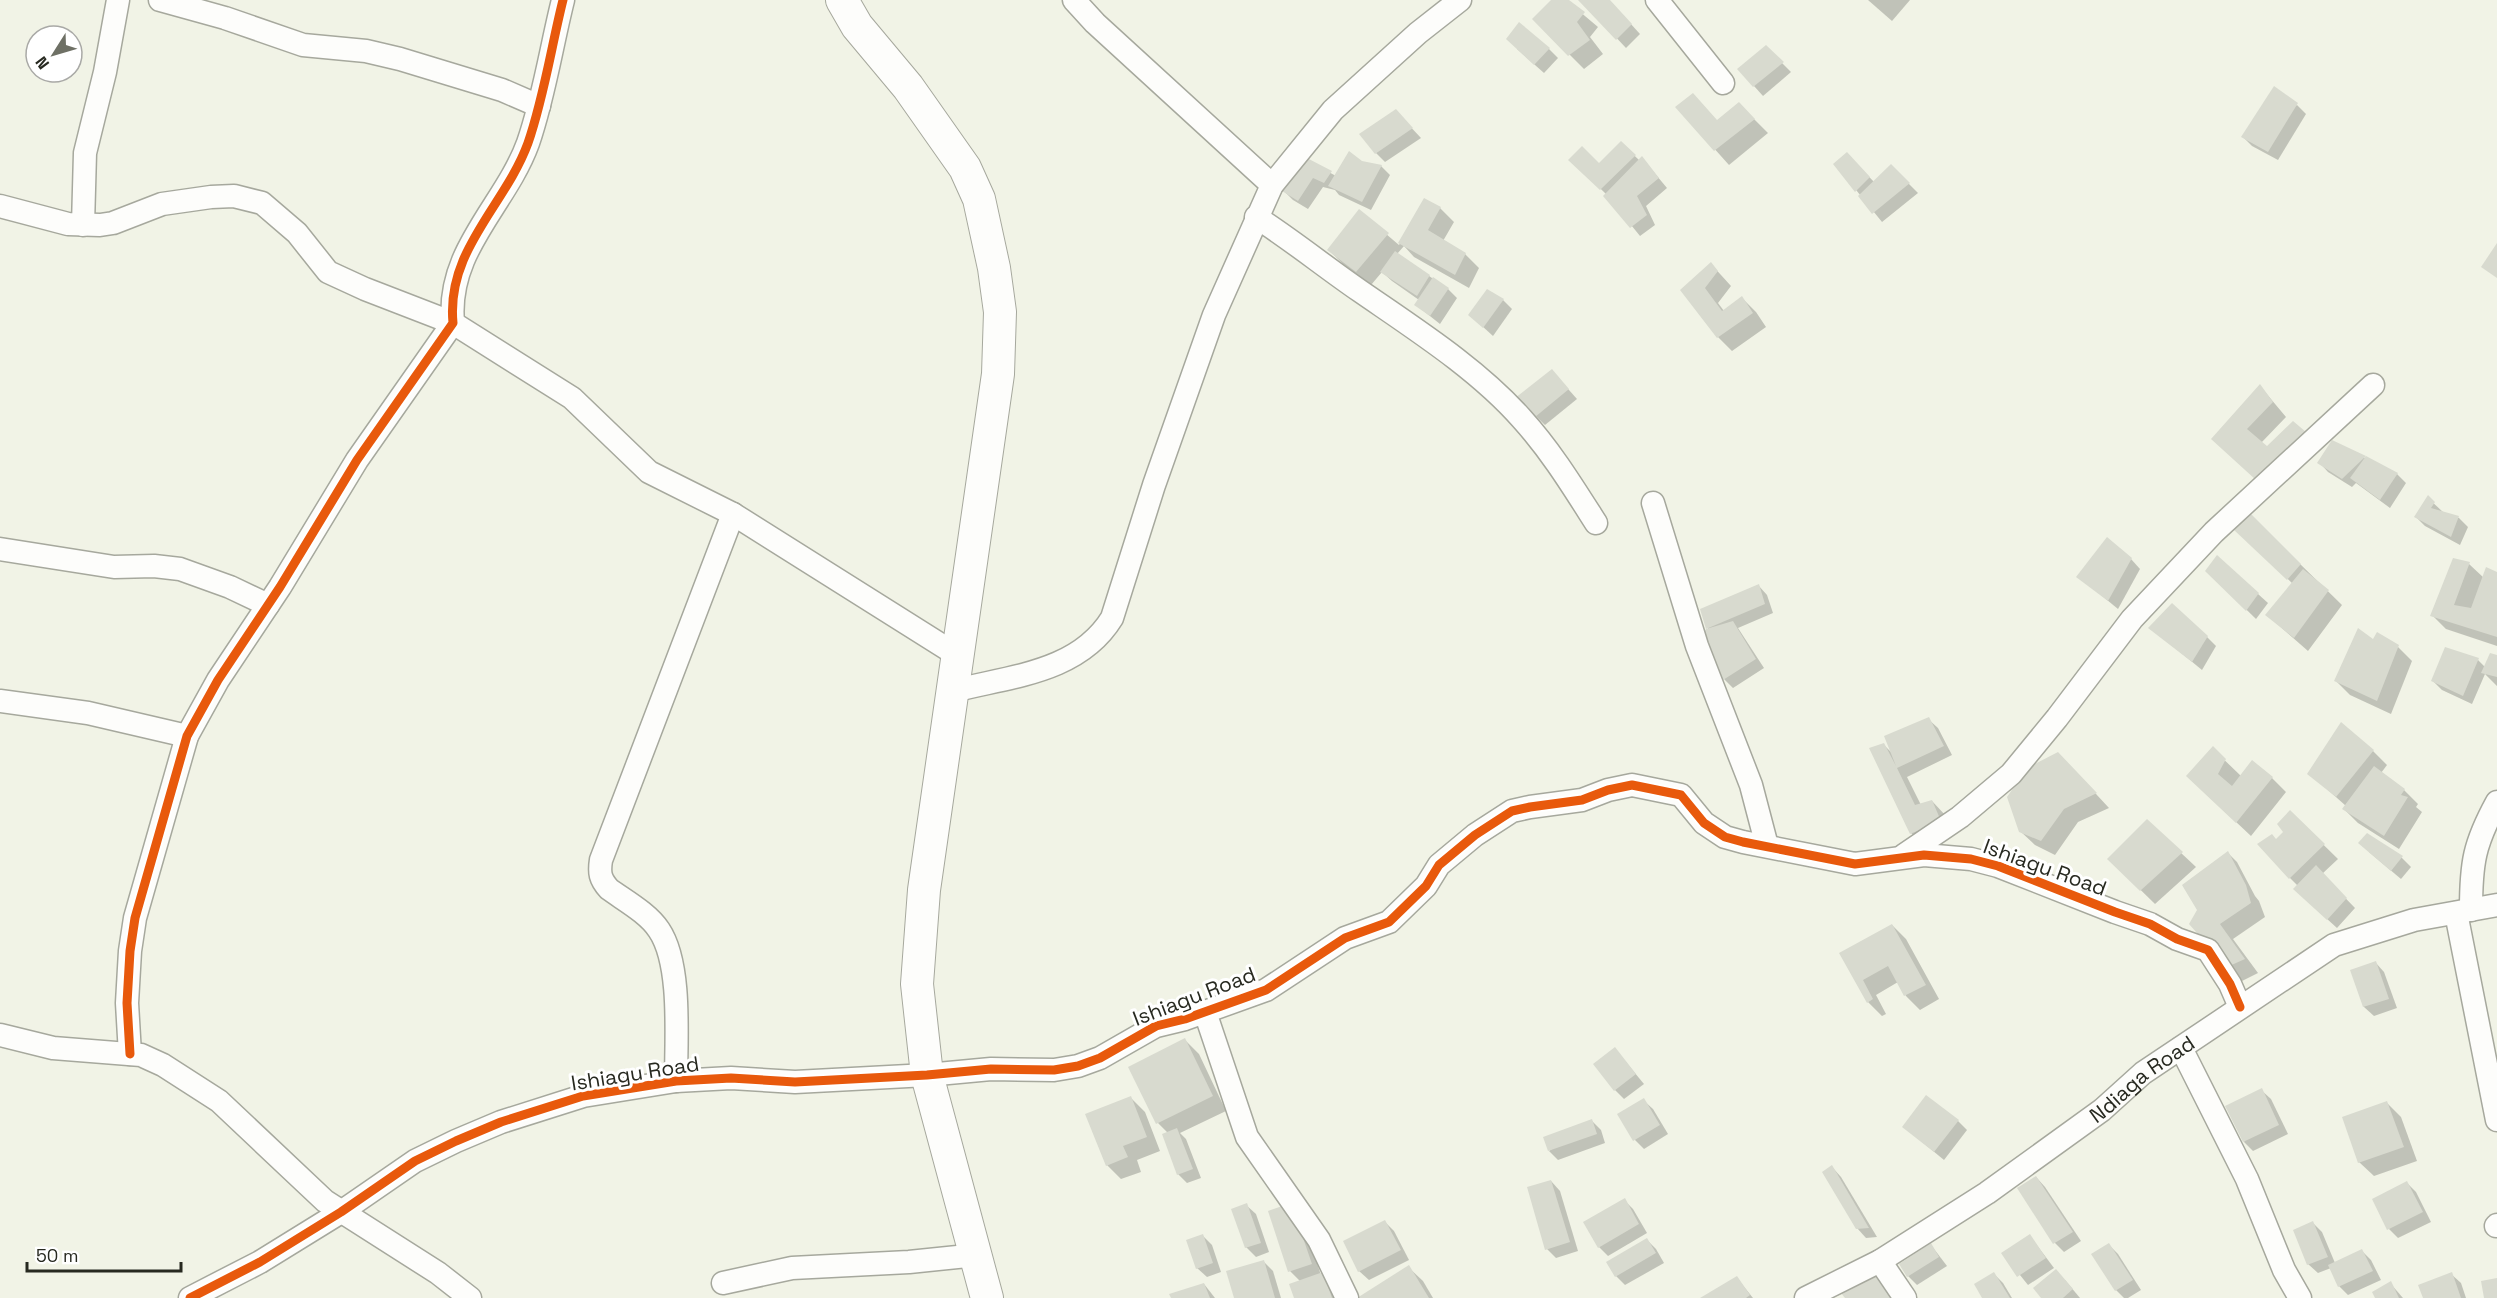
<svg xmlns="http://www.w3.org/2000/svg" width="2497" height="1298" viewBox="0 0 2497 1298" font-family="'Space Grotesk',sans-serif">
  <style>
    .shadow { fill: #0003 }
    .building { fill: #d8dacf }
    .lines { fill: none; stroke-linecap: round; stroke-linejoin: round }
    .street-casing { stroke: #a6a89d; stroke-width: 25 }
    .secondary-casing { stroke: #a6a89d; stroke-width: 34 }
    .street { stroke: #fdfdfb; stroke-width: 22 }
    .secondary { stroke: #fdfdfb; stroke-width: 32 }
    .cycleway-casing { stroke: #fff; stroke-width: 13 }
    .cycleway { stroke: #e8590c; stroke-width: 9 }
    .labels { text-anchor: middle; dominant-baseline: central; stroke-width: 6; stroke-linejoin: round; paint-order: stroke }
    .street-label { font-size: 21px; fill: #272920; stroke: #fff }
  </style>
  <rect width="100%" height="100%" fill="#f1f3e6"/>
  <!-- shadow -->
  <g class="shadow">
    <polygon points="1553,0 1566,0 1598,27 1590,37 1603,54 1584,69 1534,19"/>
    <polygon points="1581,0 1609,0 1640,34 1626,48"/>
    <polygon points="1868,0 1910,0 1892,21"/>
    <polygon points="1766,47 1791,72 1763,96 1754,86"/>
    <polygon points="1517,49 1549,49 1558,58 1544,73"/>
    <polygon points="2297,105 2306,114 2278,160 2252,146 2243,137"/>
    <polygon points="1677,107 1718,122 1753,118 1768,133 1729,165"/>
    <polygon points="1405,121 1421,138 1385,162 1376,153"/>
    <polygon points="1621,143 1639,160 1642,158 1667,188 1646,206 1655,225 1640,236 1606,194 1571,160 1599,165"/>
    <polygon points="1305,159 1336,176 1361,162 1381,166 1390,175 1371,210 1339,195 1335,190 1323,187 1308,209 1293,200 1284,191"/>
    <polygon points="1856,163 1874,182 1891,166 1918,193 1882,222 1835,164"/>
    <polygon points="1425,200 1440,208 1454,222 1443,241 1465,254 1479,268 1469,288 1414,257 1404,246 1397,254 1448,289 1457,298 1440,324 1416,305 1419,300 1392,281 1382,272 1371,285 1343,264 1329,250 1359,211 1399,245"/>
    <polygon points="1711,264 1731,286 1718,303 1724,311 1742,298 1756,312 1766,327 1732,351 1718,337 1682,290"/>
    <polygon points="1503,300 1512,309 1493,336 1470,315"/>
    <polygon points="1561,381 1577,399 1545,425 1517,398"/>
    <polygon points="2260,386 2286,417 2261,443 2267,448 2319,447 2227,453"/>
    <polygon points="2333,442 2397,474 2406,483 2390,508 2356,483 2352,487 2328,472 2319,462"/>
    <polygon points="2428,498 2444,513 2459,518 2468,527 2460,545 2425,526 2416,517"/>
    <polygon points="2250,515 2342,605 2308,651 2267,615 2293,584 2236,530"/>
    <polygon points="2131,559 2140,569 2118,609 2078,576"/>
    <polygon points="2454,560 2469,564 2484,578 2497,574 2497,646 2446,629 2432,615"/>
    <polygon points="2207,571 2258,594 2268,603 2256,619"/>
    <polygon points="1758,585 1767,595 1773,613 1738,628 1764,668 1733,688 1724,679 1702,610"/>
    <polygon points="2151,628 2207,637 2216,646 2202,670"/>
    <polygon points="2374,641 2398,647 2412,661 2391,714 2350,695 2336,681"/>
    <polygon points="2497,657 2497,686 2485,674 2472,704 2442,690 2433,681 2478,660 2485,667"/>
    <polygon points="1928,719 1938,728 1952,755 1907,777 1921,805 1932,801 1946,816 1954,835 1925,847 1911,833 1884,745 1893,754"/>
    <polygon points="2213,749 2241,776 2272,778 2286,792 2251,836 2202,790"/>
    <polygon points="2373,751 2387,765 2381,773 2404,790 2418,804 2416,807 2422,812 2399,849 2358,823 2344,809 2346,806 2309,773"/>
    <polygon points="2072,768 2109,808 2078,822 2055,855 2035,845 2020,831"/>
    <polygon points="2290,812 2338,859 2322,874 2355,908 2337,928 2304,898 2298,886 2290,878 2277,841 2285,832"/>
    <polygon points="2147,821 2196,867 2155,904 2109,859"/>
    <polygon points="2367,835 2402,858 2411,867 2401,879 2369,852"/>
    <polygon points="2228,853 2237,862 2255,896 2259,901 2265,917 2233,939 2258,973 2242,981 2191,924"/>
    <polygon points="1892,925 1906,939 1939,999 1920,1010 1906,996 1898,982 1876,995 1886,1014 1882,1016 1868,1002 1841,953"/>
    <polygon points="2375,962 2384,972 2397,1008 2374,1016 2364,1007 2352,971"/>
    <polygon points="1185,1040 1199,1054 1226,1111 1180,1133 1186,1139 1201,1178 1187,1183 1178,1174 1168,1133 1158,1123 1130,1067"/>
    <polygon points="1615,1049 1644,1084 1624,1099 1615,1090"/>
    <polygon points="2261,1090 2271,1099 2288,1134 2253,1151 2244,1142"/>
    <polygon points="1131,1098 1145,1112 1160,1151 1137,1160 1141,1172 1121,1179 1107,1165"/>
    <polygon points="1643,1100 1653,1109 1668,1134 1644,1149 1635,1140"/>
    <polygon points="2387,1103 2401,1117 2417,1161 2374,1176 2359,1162"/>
    <polygon points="1592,1121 1601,1130 1605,1143 1558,1160 1549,1151"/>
    <polygon points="1958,1121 1967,1130 1944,1160 1904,1127"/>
    <polygon points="1832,1167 1841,1177 1877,1237 1866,1238 1857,1228"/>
    <polygon points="2036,1177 2045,1187 2081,1241 2064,1252 2055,1243"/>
    <polygon points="1551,1181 1560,1191 1578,1251 1556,1258 1547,1249"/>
    <polygon points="2407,1183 2416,1192 2431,1222 2398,1238 2389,1229"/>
    <polygon points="1624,1200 1633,1209 1647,1233 1608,1256 1599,1247"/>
    <polygon points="1246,1205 1256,1214 1269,1252 1256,1257 1246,1247"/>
    <polygon points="1300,1214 1321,1275 1332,1283 1337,1298 1295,1298 1301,1282 1290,1271"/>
    <polygon points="1385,1222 1394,1231 1409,1260 1369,1280 1359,1271"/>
    <polygon points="2313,1223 2322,1232 2335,1263 2362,1251 2371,1260 2381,1280 2348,1295 2339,1286 2331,1268 2318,1273 2308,1264"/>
    <polygon points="1203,1236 1212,1245 1221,1272 1207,1277 1197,1268"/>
    <polygon points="2030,1236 2054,1268 2028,1285 2003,1254"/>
    <polygon points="1647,1240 1656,1249 1664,1263 1625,1285 1616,1276"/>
    <polygon points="1931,1245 1947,1266 1917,1285 1908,1276"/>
    <polygon points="2109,1245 2118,1254 2141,1290 2128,1298 2124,1298 2116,1290 2093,1254"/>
    <polygon points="1264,1262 1273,1271 1281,1298 1236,1298"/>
    <polygon points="1408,1267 1423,1281 1433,1298 1360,1298"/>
    <polygon points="1994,1274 2003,1283 2012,1298 1984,1298"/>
    <polygon points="2451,1274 2461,1283 2466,1298 2424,1298"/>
    <polygon points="1737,1278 1753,1298 1703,1298"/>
    <polygon points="2065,1280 2080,1298 2043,1298"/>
    <polygon points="2390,1283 2403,1298 2377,1298"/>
    <polygon points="1204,1284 1215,1298 1172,1298"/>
  </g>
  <!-- building -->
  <g class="building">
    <polygon points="1551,0 1569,0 1585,12 1577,22 1590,40 1568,56 1532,19"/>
    <polygon points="1578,0 1610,0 1632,24 1616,40"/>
    <polygon points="1519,22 1550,48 1534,65 1506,39"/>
    <polygon points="1766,45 1784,62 1753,87 1737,69"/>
    <polygon points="2274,86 2298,103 2268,152 2241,137"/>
    <polygon points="1693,93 1717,120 1739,102 1755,119 1714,151 1675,107"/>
    <polygon points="1396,109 1413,128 1375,154 1359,134"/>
    <polygon points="1621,141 1636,155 1600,190 1568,160 1582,146 1599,163"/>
    <polygon points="1349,151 1362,161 1382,165 1362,202 1328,186"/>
    <polygon points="1847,152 1870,177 1855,192 1833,164"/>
    <polygon points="1642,156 1659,178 1637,196 1647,215 1630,228 1603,196"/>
    <polygon points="1305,157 1332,171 1324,183 1313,178 1298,201 1282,191"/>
    <polygon points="1891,164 1910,183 1872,214 1858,196"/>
    <polygon points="1424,198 1441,207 1428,230 1466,253 1455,275 1398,243"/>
    <polygon points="1359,209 1389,233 1356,272 1327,250"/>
    <polygon points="2497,243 2497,278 2481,267"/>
    <polygon points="1395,251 1430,275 1417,296 1380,272"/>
    <polygon points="1711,262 1718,271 1705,288 1722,311 1742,296 1753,313 1717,338 1680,290"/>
    <polygon points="1433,277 1449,288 1430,316 1414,305"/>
    <polygon points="1487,289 1504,299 1483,328 1468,315"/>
    <polygon points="1552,369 1569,389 1535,417 1515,398"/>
    <polygon points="2260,384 2273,402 2247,429 2267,446 2293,421 2306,432 2256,480 2211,439"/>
    <polygon points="2332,440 2366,456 2342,479 2317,463"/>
    <polygon points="2366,456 2398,473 2380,500 2350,478"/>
    <polygon points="2428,495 2435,502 2431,508 2459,516 2451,537 2414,517"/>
    <polygon points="2250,513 2301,564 2287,580 2234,530"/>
    <polygon points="2107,537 2132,558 2108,601 2076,577"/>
    <polygon points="2217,555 2259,593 2246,611 2205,571"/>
    <polygon points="2453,558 2470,562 2454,605 2471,608 2486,567 2497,572 2497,637 2430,616"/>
    <polygon points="2303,569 2329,590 2294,638 2265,615"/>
    <polygon points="1759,584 1765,604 1706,629 1700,609"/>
    <polygon points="2172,603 2208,636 2192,662 2148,628"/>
    <polygon points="1733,621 1756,659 1723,680 1700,641 1706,629"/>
    <polygon points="2358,628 2373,639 2377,632 2399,645 2377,701 2334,681"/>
    <polygon points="2445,647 2479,658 2463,696 2431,681"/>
    <polygon points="2490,653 2497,655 2497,677 2481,673"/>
    <polygon points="1929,717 1944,746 1897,768 1915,805 1932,800 1941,821 1910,834 1869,748 1884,743 1896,766 1884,736"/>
    <polygon points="2341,722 2374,750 2336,797 2307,774"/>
    <polygon points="2213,746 2226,759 2218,774 2232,786 2252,760 2273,777 2236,823 2186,776"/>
    <polygon points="2058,752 2097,793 2064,809 2041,841 2019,832 2007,797 2027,768"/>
    <polygon points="2374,766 2405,789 2401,795 2408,797 2384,836 2342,809"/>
    <polygon points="2290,810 2325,844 2289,879 2257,844 2272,834 2276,839 2283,832 2277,824"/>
    <polygon points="2147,819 2183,852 2140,891 2107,859"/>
    <polygon points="2367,833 2403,856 2391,871 2358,843"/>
    <polygon points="2228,851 2246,885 2251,903 2220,924 2245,959 2227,967 2189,924 2197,910 2182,885"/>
    <polygon points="2316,865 2347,898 2327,920 2293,889"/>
    <polygon points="1892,924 1926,985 1904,996 1888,966 1863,980 1873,999 1867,1003 1839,953"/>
    <polygon points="2376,961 2389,999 2363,1007 2350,970"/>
    <polygon points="1185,1038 1213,1096 1156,1124 1128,1067"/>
    <polygon points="1615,1047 1636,1074 1614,1091 1593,1064"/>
    <polygon points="2262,1088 2279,1125 2243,1142 2225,1106"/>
    <polygon points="1926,1095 1959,1120 1934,1152 1902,1127"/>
    <polygon points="1131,1096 1147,1137 1123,1146 1128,1157 1106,1166 1085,1114"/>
    <polygon points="1644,1098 1660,1125 1633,1141 1617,1114"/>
    <polygon points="2387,1101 2404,1147 2358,1163 2342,1117"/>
    <polygon points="1592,1119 1597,1134 1548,1151 1543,1137"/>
    <polygon points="1177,1128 1193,1169 1177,1175 1162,1134"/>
    <polygon points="1832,1165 1869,1228 1856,1229 1822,1172"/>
    <polygon points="2036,1176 2073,1232 2053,1244 2017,1188"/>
    <polygon points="1551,1180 1570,1242 1545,1250 1527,1187"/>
    <polygon points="2407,1181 2423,1212 2387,1230 2372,1199"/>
    <polygon points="1625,1198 1639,1224 1598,1248 1583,1222"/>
    <polygon points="1247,1203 1261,1243 1245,1248 1231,1209"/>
    <polygon points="1291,1203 1312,1264 1288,1272 1268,1211"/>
    <polygon points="1385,1220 1401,1250 1358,1272 1343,1241"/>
    <polygon points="2313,1221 2328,1257 2307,1265 2293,1230"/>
    <polygon points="1203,1234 1213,1263 1196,1269 1186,1240"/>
    <polygon points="2030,1234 2046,1258 2017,1277 2001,1253"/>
    <polygon points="1647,1238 1656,1253 1615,1277 1606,1262"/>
    <polygon points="1931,1243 1939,1257 1907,1277 1899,1264"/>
    <polygon points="2109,1243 2133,1280 2115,1291 2091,1254"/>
    <polygon points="2362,1249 2373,1271 2338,1287 2328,1265"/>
    <polygon points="1264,1260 1275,1298 1234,1298 1226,1271"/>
    <polygon points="1409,1265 1429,1298 1357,1298"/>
    <polygon points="1879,1267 1901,1298 1845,1298 1841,1293"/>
    <polygon points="2056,1269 2073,1289 2063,1298 2041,1298 2033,1288"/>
    <polygon points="1323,1272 1332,1298 1294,1298 1289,1284"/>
    <polygon points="1994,1272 2010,1298 1982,1298 1974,1284"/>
    <polygon points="2452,1272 2461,1298 2423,1298 2418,1285"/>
    <polygon points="1737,1276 1750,1295 1746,1298 1700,1298"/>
    <polygon points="2497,1278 2497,1298 2484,1298 2481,1281"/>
    <polygon points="2391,1281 2399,1298 2375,1298 2372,1292"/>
    <polygon points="1204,1283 1210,1298 1171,1298 1169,1294"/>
  </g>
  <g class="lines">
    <defs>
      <g id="street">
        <polyline points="160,0 225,18 303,45 366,51 400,59 502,90 539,106"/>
        <polyline points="1074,0 1095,23 1272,185"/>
        <polyline points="1657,0 1723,83"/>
        <polyline points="0,206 68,224 100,225 113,223 162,204 211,197 234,196 262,203 297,233 328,272 365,289 453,323 572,398 649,472 733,514 957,655"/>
        <path d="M1256 217C1292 240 1325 267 1360 291 1415 329 1478 369 1522 419 1551 451 1573 487 1596 523"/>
        <polyline points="83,225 85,153 105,72 118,0"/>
        <polyline points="1653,503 1697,646 1751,785 1767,846"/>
        <polyline points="0,549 114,567 154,566 180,569 230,587 268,605"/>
        <path d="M953 691C1010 676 1078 673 1112 618L1154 485 1214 315 1272 185 1333 110 1418 33 1460 0"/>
        <polyline points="0,701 88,713 187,736"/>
        <polyline points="1904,855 1960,817 2011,774 2057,718 2132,619 2214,532 2373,385"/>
        <path d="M2471 910C2471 863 2474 844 2497 802"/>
        <polyline points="2456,913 2497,1120"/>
        <polyline points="1205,1012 1247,1137 1319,1240 1347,1298"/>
        <polyline points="0,1035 53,1048 141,1055 163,1065 219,1101 325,1201 438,1273 470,1298"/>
        <polyline points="2181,1048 2247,1179 2284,1270 2300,1298"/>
        <path d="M130 1054 127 1003 130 951 135 918 187 736 218 680 280 587 357 460 453 323C446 250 505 206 528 143 544 97 551 48 563 0"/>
        <path d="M676 1081C676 1039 682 964 659 930 648 913 624 900 609 889 600 879 599 873 601 860L733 514"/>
        <polyline points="2496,1226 2497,1225"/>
        <polyline points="1880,1261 1905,1298"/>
        <polyline points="723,1283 792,1268 909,1262 977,1255"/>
        <polyline points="190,1298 260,1262 341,1212 415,1161 456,1141 501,1122 583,1096 676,1081 731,1078 795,1082 927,1075 991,1069 1054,1070 1078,1066 1100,1058 1156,1026 1185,1019 1266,990 1345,938 1389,922 1426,886 1439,865 1475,835 1512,811 1530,807 1582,800 1608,790 1632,785 1681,795 1704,823 1725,837 1743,842 1855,864 1924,855 1971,859 1998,866 2115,912 2150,924 2177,939 2208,950 2230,984 2240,1007"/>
        <path id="s1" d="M1806 1298 1880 1261 1987 1193 2102 1110 2143 1073 2334 945 2414 920 2497 905"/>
      </g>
      <polyline id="secondary" points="842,0 857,26 908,87 965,168 979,199 994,268 1000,312 998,374 924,890 917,984 927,1075 987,1298"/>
    </defs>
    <!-- street casing -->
    <use href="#street" class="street-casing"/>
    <!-- secondary casing -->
    <use href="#secondary" class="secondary-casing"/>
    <!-- street -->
    <use href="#street" class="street"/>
    <!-- secondary -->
    <use href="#secondary" class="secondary"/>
    <defs>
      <g id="cycleway">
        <path d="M130 1054 127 1003 130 951 135 918 187 736 218 680 280 587 357 460 453 323C446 250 505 206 528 143 544 97 551 48 563 0"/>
        <polyline points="190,1298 260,1262 341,1212 415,1161 456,1141 501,1122 583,1096 676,1081 731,1078 795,1082 927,1075 991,1069 1054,1070 1078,1066 1100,1058 1156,1026 1185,1019 1266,990 1345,938 1389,922 1426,886 1439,865 1475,835 1512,811 1530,807 1582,800 1608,790 1632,785 1681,795 1704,823 1725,837 1743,842 1855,864 1924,855 1971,859 1998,866 2115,912 2150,924 2177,939 2208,950 2230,984 2240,1007"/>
      </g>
    </defs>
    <!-- cycleway casing -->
    <use href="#cycleway" class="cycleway-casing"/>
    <!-- cycleway -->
    <use href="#cycleway" class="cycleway"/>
  </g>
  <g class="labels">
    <!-- street labels -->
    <g class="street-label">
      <text transform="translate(2045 867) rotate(20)">Ishiagu Road</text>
      <text transform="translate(1194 996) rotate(-21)">Ishiagu Road</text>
      <text transform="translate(635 1073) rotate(-9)">Ishiagu Road</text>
      <text stroke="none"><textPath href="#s1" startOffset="402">Ndiaga Road</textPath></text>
    </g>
  </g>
  <!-- north arrow -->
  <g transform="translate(54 54) rotate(233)"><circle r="28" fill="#ffffff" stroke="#a9a9a6" stroke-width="1.5"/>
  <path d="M0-4.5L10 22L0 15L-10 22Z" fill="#6e7065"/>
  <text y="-9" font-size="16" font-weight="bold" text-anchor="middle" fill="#272920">N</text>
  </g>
  <!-- scale -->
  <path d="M27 1262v9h154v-9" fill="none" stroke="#272920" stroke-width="3"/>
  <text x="36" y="1262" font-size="18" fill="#272920" stroke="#ffffff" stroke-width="4.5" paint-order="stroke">50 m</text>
</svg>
